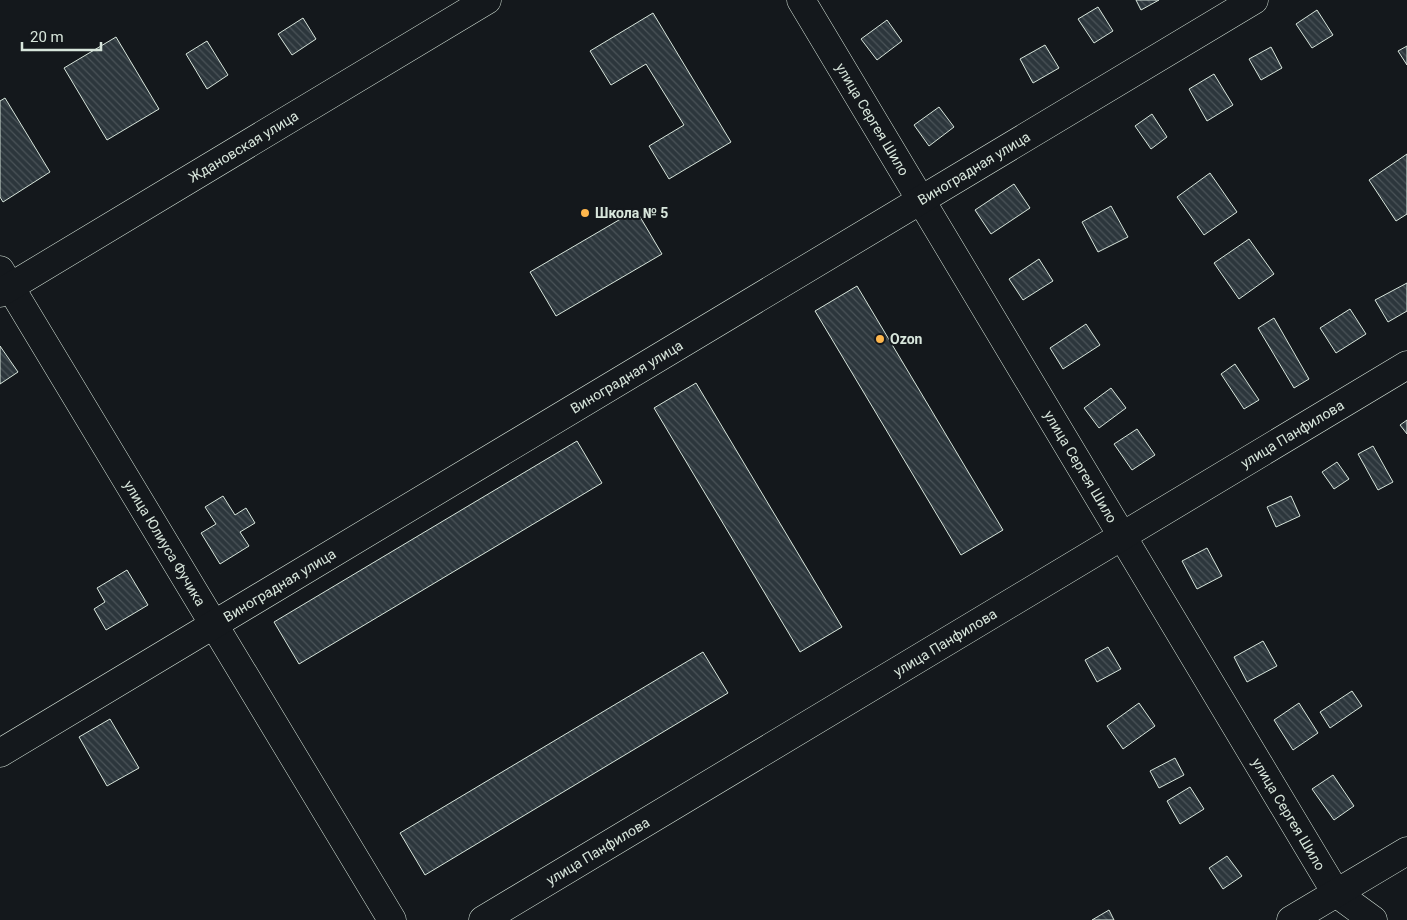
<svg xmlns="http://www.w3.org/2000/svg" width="1407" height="920" viewBox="0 0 1407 920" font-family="Roboto,sans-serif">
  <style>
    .building { fill: url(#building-back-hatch); stroke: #d8e6dc }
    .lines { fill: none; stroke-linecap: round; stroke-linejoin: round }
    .minor-casing { stroke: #d8e6dc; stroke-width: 29 }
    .minor { stroke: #14181c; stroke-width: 28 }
    .poi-dot { fill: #ffb74d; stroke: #14181c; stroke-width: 2 }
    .labels { text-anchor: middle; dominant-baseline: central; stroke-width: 4; stroke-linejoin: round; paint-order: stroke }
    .street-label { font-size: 14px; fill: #d8e6dc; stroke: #14181c }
    .poi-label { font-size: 14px; font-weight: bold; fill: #d8e6dc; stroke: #14181c; text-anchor: start }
  </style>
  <defs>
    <pattern id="building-back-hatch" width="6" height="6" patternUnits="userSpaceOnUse" patternTransform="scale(1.25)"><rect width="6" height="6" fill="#2c363c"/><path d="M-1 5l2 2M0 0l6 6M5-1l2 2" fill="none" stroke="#4a5358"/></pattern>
  </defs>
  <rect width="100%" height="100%" fill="#14181c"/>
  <!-- building -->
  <g class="building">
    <polygon points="1136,0 1159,0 1141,10"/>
    <polygon points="1098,7 1113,31 1094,43 1078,19"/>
    <polygon points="1317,10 1333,35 1312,48 1296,24"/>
    <polygon points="653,13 731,142 669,179 649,146 684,125 646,64 611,85 590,51"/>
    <polygon points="303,18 316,39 292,55 278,34"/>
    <polygon points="887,20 902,41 877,60 861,39"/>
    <polygon points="116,37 159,109 107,140 64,68"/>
    <polygon points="207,41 228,75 207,89 186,54"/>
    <polygon points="1045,45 1059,68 1033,83 1020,59"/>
    <polygon points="1407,46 1407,65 1398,51"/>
    <polygon points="1271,47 1282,68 1261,80 1249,59"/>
    <polygon points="1214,74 1233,105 1207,121 1189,89"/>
    <polygon points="5,98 50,172 3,202 0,197 0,101"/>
    <polygon points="939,107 954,127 929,146 914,125"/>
    <polygon points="1152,114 1167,137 1151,149 1135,126"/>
    <polygon points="1407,154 1407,214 1396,221 1369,180"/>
    <polygon points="1210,173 1237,212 1204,235 1177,197"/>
    <polygon points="1014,184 1030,208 991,234 975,210"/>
    <polygon points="1111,206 1128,237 1098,252 1082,222"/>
    <polygon points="636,210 662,254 556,316 530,272"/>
    <polygon points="1249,239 1274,274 1239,299 1214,263"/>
    <polygon points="1039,259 1053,281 1023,300 1009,279"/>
    <polygon points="1407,283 1407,311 1388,322 1375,300"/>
    <polygon points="857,286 1003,530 961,555 815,311"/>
    <polygon points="1350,309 1366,334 1336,353 1320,328"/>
    <polygon points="1274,318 1309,379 1294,388 1258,328"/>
    <polygon points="1086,324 1100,345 1063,369 1050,348"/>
    <polygon points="0,346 18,372 0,384"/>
    <polygon points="1235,364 1259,400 1244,409 1221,374"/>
    <polygon points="696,383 842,627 800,652 654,408"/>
    <polygon points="1111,388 1126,408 1099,428 1084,408"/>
    <polygon points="1407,420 1407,434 1400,425"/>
    <polygon points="1137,429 1155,455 1132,470 1114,444"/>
    <polygon points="577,441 602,483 299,664 274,622"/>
    <polygon points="1373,446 1393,482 1378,490 1358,454"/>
    <polygon points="1337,462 1349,479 1334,489 1322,472"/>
    <polygon points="223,496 235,515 246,508 255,523 240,532 249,546 220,564 201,533 216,524 205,507"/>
    <polygon points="1291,496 1300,516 1276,527 1267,507"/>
    <polygon points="1207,548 1222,576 1197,589 1182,561"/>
    <polygon points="127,570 148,605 106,630 94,609 105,602 97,588"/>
    <polygon points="1263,641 1277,666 1247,682 1234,657"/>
    <polygon points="1108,647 1121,669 1097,682 1085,660"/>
    <polygon points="703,652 728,693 425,875 400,833"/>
    <polygon points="1352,691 1362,706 1330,728 1320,712"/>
    <polygon points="1139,703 1155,726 1123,749 1107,726"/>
    <polygon points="1299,703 1318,733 1293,750 1274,720"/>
    <polygon points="110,719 139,768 107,786 79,737"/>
    <polygon points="1175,758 1184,775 1159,788 1150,771"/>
    <polygon points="1333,775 1354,806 1334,820 1312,789"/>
    <polygon points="1190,787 1204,809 1180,824 1167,801"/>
    <polygon points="1227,856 1242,876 1223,889 1209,868"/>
    <polygon points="1109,910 1114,920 1092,920"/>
  </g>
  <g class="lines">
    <defs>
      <g id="minor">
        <path id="s1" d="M801 0 1336 893 1373 920"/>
        <path id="s2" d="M0 270 392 920"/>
        <path id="s3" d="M0 293 487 0"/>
        <path id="s4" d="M0 753 1254 0"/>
        <path id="s5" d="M483 920 1407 365"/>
        <polyline points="1291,920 1407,851"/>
      </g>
    </defs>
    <!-- minor casing -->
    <use href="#minor" class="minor-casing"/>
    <!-- minor -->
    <use href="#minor" class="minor"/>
  </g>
  <!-- markers -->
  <g class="poi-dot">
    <circle cx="585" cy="213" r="5"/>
    <circle cx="880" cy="339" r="5"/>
  </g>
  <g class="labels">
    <!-- street labels -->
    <g class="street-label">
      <text stroke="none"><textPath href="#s1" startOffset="139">улица Сергея Шило</textPath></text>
      <text stroke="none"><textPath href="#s3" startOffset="284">Ждановская улица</textPath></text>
      <text stroke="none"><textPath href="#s4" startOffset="1136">Виноградная улица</textPath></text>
      <text stroke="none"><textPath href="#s4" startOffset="731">Виноградная улица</textPath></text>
      <text stroke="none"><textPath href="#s5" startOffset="944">улица Панфилова</textPath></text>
      <text stroke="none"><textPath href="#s1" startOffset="544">улица Сергея Шило</textPath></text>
      <text stroke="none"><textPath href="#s2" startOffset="319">улица Юлиуса Фучика</textPath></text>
      <text stroke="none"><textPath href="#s4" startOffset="326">Виноградная улица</textPath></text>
      <text stroke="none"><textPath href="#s5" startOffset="539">улица Панфилова</textPath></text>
      <text stroke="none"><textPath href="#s1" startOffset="949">улица Сергея Шило</textPath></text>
      <text stroke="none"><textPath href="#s5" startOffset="134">улица Панфилова</textPath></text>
    </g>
    <!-- poi labels -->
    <g class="poi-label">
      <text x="595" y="213">Школа № 5</text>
      <text x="890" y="339">Ozon</text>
    </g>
  </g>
  <!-- scale -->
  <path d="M22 42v8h79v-8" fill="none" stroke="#d8e6dc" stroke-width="2.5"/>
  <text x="30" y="42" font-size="15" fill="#d8e6dc" stroke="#14181c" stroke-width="4" paint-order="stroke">20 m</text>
</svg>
